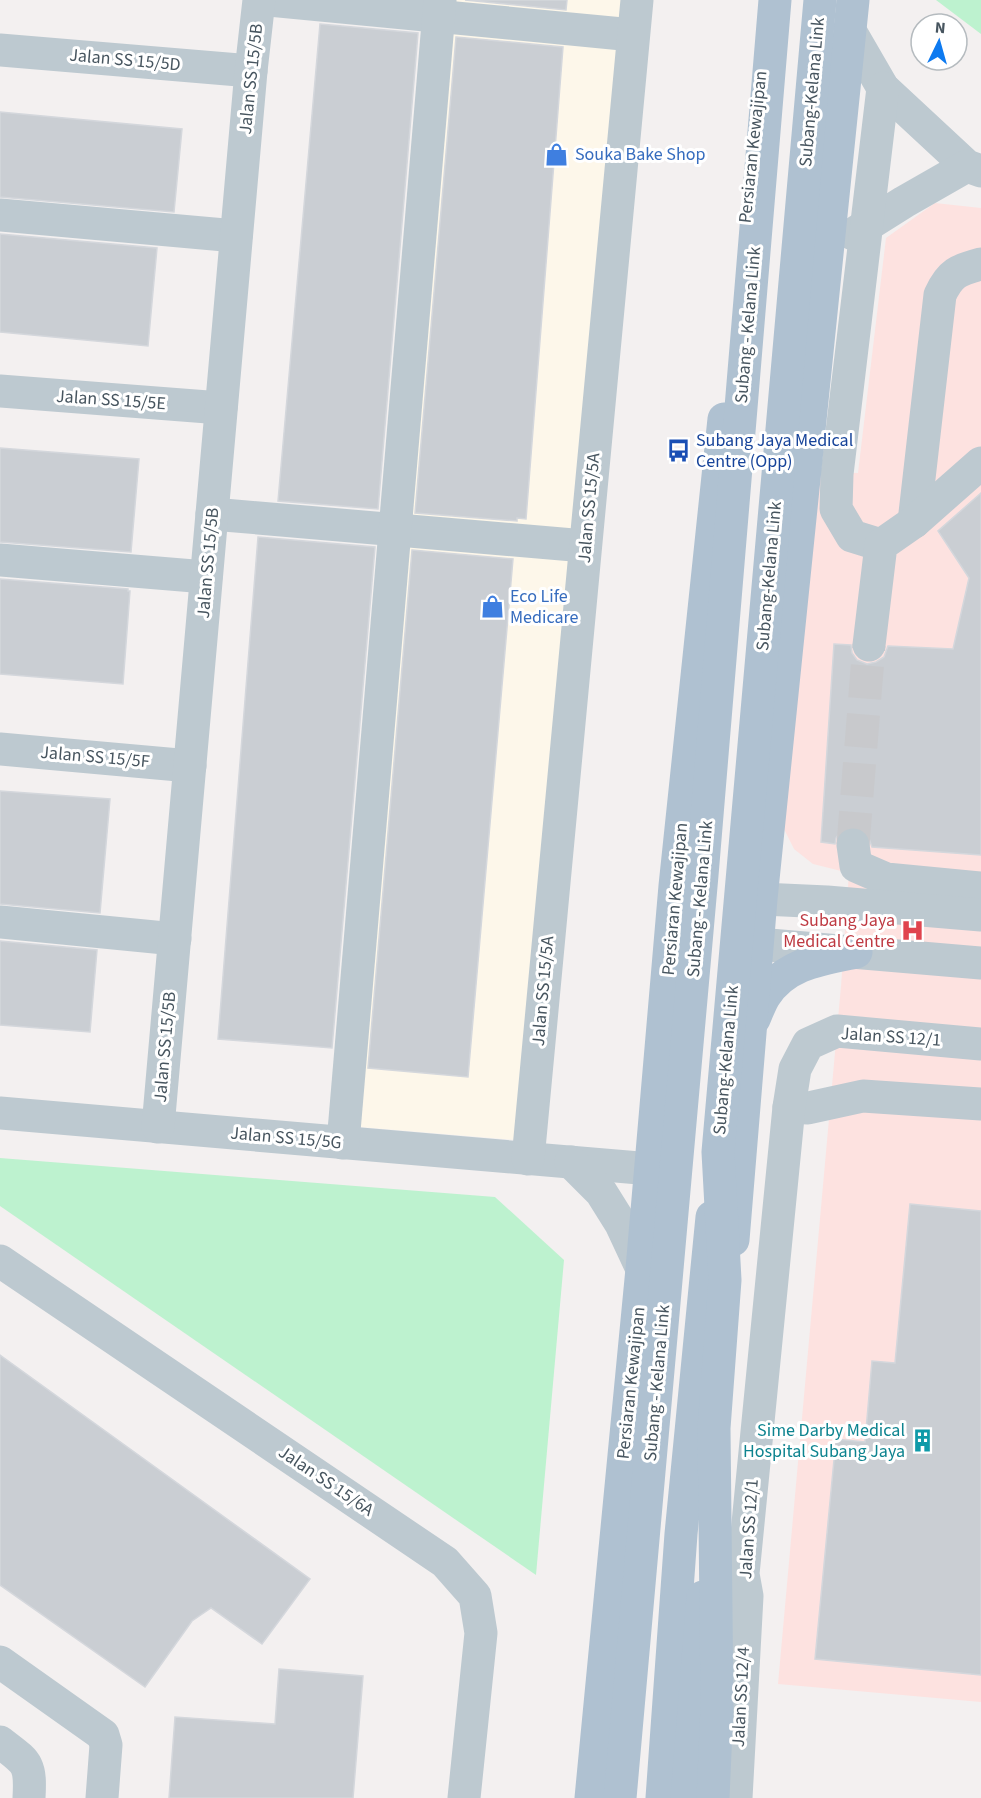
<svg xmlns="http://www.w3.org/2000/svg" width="981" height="1798" viewBox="0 0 981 1798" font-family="'Source Sans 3',sans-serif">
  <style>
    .commercial { fill: #fdf7ea }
    .medical { fill: #fde2e0 }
    .green { fill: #bdf2cf }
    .building { fill: #caced3; stroke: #d4d7dc; stroke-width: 1.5 }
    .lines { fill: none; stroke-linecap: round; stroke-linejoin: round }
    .minor-tunnel { stroke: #c8c9cc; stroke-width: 33; stroke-dasharray: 33 16; stroke-linecap: butt }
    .minor { stroke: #bdc9d0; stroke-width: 33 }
    .major { stroke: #afc1d1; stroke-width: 33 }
    .major-bridge { stroke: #afc1d1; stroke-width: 33 }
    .labels { text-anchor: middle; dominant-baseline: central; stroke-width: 6; stroke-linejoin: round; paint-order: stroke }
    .street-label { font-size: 18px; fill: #47555f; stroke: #fff }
    .shop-label { font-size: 18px; fill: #366cbe; stroke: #fff; text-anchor: start }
    .transit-label { font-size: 18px; fill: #164399; stroke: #fff; text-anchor: start }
    .health-label { font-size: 18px; fill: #be3a42; stroke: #fff; text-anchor: end }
    .culture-label { font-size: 18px; fill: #0d838f; stroke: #fff; text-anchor: end }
  </style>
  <rect width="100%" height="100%" fill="#f3f0f0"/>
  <!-- commercial -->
  <polygon class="commercial" points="450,0 625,0 516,1140 348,1126"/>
  <!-- medical -->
  <polygon class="medical" points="935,203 981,208 981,1702 778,1684 841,986 849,873 813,864 794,849 783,827 815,472 858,473 886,238"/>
  <!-- green -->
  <g class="green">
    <polygon points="936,0 981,0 981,34"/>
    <polygon points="0,1158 495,1197 564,1260 536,1575 0,1206"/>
  </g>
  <!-- building -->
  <g class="building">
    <polygon points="465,0 567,0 566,10"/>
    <polygon points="320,24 418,33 378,509 278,501"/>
    <polygon points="456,37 563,47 526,519 517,518 517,521 415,513"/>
    <polygon points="0,112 182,129 174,212 0,197"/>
    <polygon points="0,234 157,248 148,346 0,332"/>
    <polygon points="0,448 139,459 131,552 0,542"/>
    <polygon points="981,493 981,855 872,847 867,833 860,828 851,826 841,831 836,838 835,844 821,842 834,644 851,645 852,653 857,660 867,664 876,662 884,657 888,646 953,649 969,578 938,531"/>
    <polygon points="258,537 375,547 332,1048 218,1039"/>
    <polygon points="412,550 513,559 468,1077 368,1068"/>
    <polygon points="0,579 128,589 128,591 130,591 123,684 0,674"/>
    <polygon points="0,791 110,799 100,913 0,904"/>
    <polygon points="0,941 97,950 90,1032 0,1025"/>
    <polygon points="910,1204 981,1211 981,1675 815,1659 836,1439 865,1442 872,1361 895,1363"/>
    <polygon points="0,1355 310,1579 262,1644 211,1608 192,1621 145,1687 0,1585"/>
    <polygon points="279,1669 363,1676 353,1798 169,1798 175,1717 275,1724"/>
  </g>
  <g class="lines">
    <!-- minor-tunnel -->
    <polyline class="minor-tunnel" points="853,845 869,645"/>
    <!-- minor -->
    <g class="minor">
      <polyline points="269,0 633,35"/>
      <polyline points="850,31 883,88 967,166 981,171"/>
      <polyline points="0,50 251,71"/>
      <polyline points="0,215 236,236"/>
      <polyline points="853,234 904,202 967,166"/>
      <polyline points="0,391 221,408"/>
      <polyline points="212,514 585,546"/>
      <path d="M914 522 940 295C950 273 958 270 981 264"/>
      <polyline points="881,545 852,536 836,509 837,474 883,88"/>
      <polyline points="0,560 206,577"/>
      <polyline points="869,645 881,545 914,522 981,463"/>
      <polyline points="0,749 190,766"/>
      <polyline points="853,845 856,866 886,879 981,888"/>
      <polyline points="761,899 827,902 981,915"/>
      <polyline points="0,922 175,939"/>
      <polyline points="757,944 981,963"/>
      <polyline points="789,1107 808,1108 863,1096 981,1104"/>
      <polyline points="0,1113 651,1169"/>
      <polyline points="158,1127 251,71 259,0"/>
      <polyline points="343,1143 440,0"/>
      <polyline points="528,1159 637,0"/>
      <polyline points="571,1162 601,1192 621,1224 642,1269"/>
      <polyline points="0,1261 445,1562 475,1596 481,1633 464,1798"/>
      <polyline points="0,1662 103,1735 106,1745 102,1798"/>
      <path d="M0 1742C27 1763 31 1762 29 1798"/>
      <polyline points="736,1798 747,1596 743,1574 789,1107 795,1069 808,1044 837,1031 981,1044"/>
    </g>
    <!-- major -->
    <g class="major">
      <path d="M754 1019C757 1012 760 1004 764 997 784 964 821 959 856 952"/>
      <polyline points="733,1240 761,899 853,0"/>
      <polyline points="591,1798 642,1269 675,886 724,419"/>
      <polyline points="662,1798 681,1534 712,1217"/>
      <polyline points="687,1798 703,1597"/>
    </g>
    <!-- major-bridge -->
    <g class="major-bridge">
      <polyline points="620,1798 702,875 775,0"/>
      <polyline points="713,1798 717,1706 714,1428 725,1280 718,1152 820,0"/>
    </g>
  </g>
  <!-- icons -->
  <defs>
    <symbol id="shop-bare" viewBox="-9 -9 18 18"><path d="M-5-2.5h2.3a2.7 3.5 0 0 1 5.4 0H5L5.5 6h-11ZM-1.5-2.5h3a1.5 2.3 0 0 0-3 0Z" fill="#3f7fe0" stroke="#fff" stroke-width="2.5" paint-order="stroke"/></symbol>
    <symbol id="bus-bare" viewBox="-9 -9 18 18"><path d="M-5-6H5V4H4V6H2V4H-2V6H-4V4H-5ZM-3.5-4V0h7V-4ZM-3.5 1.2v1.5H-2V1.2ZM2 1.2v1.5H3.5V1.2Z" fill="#1a4fb4" stroke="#fff" stroke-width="2.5" paint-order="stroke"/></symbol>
    <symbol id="hospital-bare" viewBox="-9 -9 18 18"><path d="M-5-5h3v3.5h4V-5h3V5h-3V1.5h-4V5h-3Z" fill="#e0444e" stroke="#fff" stroke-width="2.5" paint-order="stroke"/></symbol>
    <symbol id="building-bare" viewBox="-9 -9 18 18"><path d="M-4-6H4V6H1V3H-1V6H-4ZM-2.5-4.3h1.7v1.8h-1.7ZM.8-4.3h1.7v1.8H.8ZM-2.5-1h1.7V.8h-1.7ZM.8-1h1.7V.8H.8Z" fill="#0f9aa8" stroke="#fff" stroke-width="2.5" paint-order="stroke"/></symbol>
  </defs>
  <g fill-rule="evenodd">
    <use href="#shop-bare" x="540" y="138" width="33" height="33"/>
    <use href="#bus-bare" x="662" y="434" width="33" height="33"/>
    <use href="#shop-bare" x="476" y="590" width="33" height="33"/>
    <use href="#hospital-bare" x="896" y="914" width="33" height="33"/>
    <use href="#building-bare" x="906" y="1424" width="33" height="33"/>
  </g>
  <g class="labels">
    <!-- street labels -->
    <g class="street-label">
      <text transform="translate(125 60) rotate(5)">Jalan SS 15/5D</text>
      <text transform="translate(251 79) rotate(-84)">Jalan SS 15/5B</text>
      <text transform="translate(812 92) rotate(-85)">Subang-Kelana Link</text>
      <text transform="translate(753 147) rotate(-84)">Persiaran Kewajipan</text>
      <text transform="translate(748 325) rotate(-85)">Subang - Kelana Link</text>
      <text transform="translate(111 400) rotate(4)">Jalan SS 15/5E</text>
      <text transform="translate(589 508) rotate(-85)">Jalan SS 15/5A</text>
      <text transform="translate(208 563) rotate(-85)">Jalan SS 15/5B</text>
      <text transform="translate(769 576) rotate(-85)">Subang-Kelana Link</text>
      <text transform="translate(95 757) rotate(5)">Jalan SS 15/5F</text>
      <text transform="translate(675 899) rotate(-85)">Persiaran Kewajipan</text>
      <text transform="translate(700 899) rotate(-85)">Subang - Kelana Link</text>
      <text transform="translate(543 991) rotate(-85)">Jalan SS 15/5A</text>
      <text transform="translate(891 1037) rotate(4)">Jalan SS 12/1</text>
      <text transform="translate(165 1047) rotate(-85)">Jalan SS 15/5B</text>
      <text transform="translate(726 1060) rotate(-85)">Subang-Kelana Link</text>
      <text transform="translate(286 1138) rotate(5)">Jalan SS 15/5G</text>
      <text transform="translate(631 1383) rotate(-84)">Persiaran Kewajipan</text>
      <text transform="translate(657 1383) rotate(-85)">Subang - Kelana Link</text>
      <text transform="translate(326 1481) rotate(34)">Jalan SS 15/6A</text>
      <text transform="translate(749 1529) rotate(-86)">Jalan SS 12/1</text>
      <text transform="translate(741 1697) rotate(-87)">Jalan SS 12/4</text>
    </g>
    <!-- shop labels -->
    <g class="shop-label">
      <text x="575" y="154">Souka Bake Shop</text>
      <text x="510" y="596">Eco Life<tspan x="510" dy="21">Medicare</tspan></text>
    </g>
    <!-- transit labels -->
    <g class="transit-label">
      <text x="696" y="440">Subang Jaya Medical<tspan x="696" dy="21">Centre (Opp)</tspan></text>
    </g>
    <!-- health labels -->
    <g class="health-label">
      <text x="895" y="920">Subang Jaya<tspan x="895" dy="21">Medical Centre</tspan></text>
    </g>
    <!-- culture labels -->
    <g class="culture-label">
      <text x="905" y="1430">Sime Darby Medical<tspan x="905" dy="21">Hospital Subang Jaya</tspan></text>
    </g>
  </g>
  <!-- north arrow -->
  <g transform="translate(939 42) rotate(5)"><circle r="28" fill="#ffffff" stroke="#b5bbbf" stroke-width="1.5"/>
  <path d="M0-4.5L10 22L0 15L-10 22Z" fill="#0d7af0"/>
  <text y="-9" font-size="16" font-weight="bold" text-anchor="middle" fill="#47555f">N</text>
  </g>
</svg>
